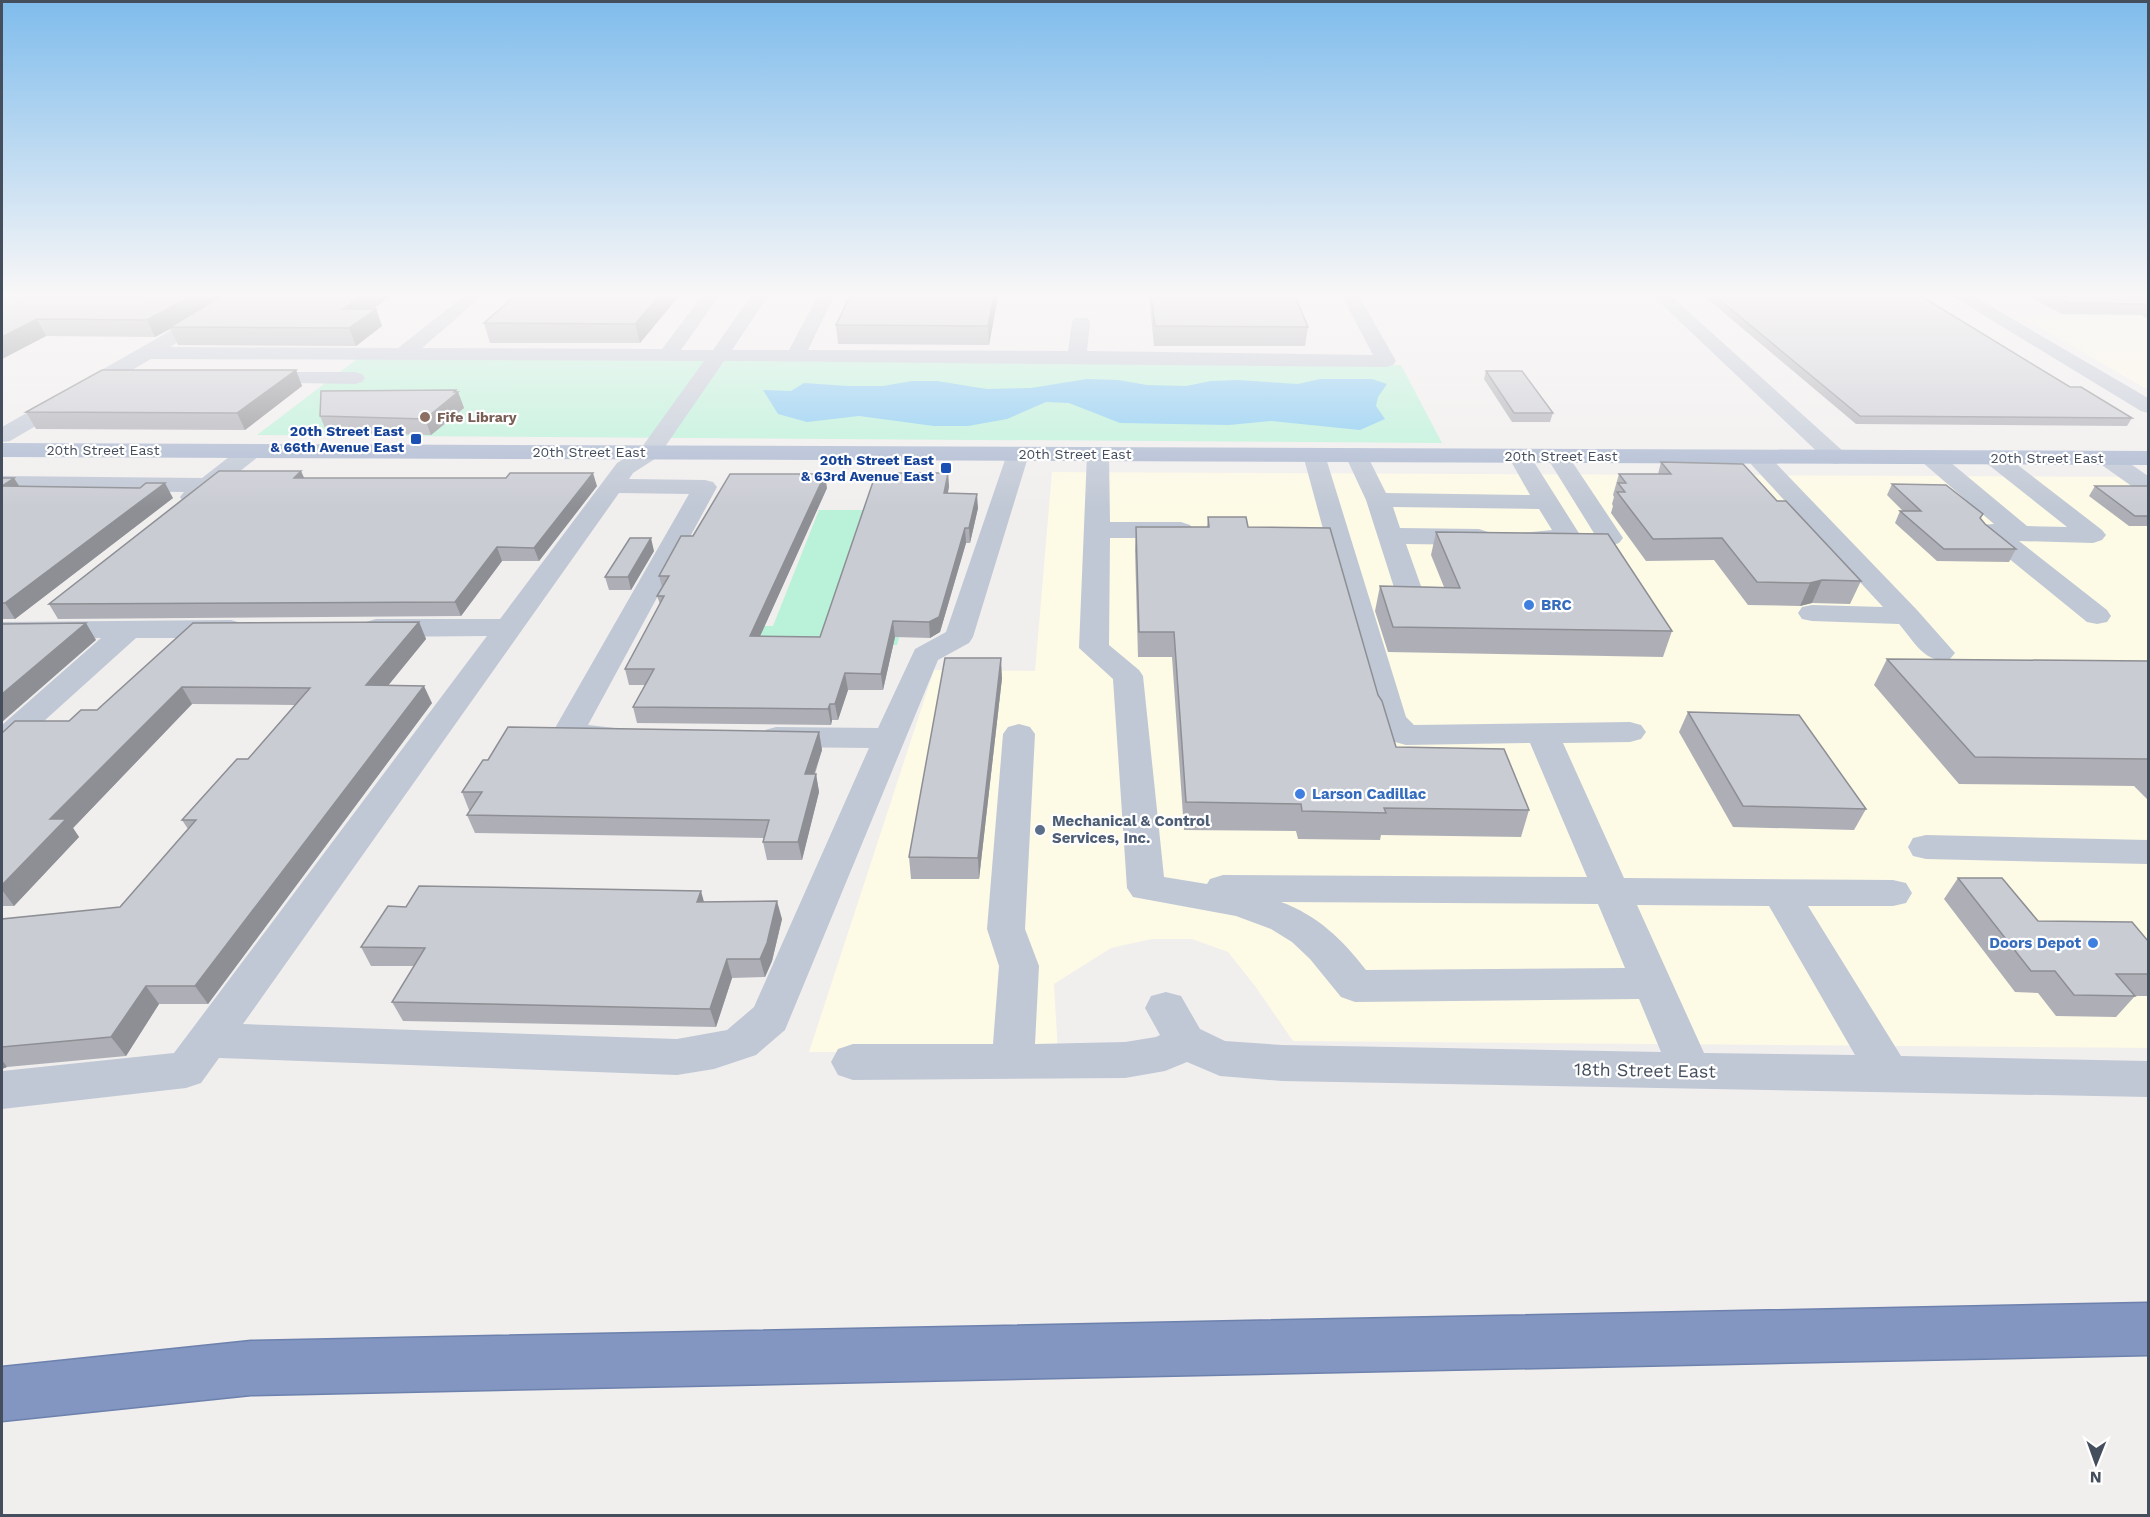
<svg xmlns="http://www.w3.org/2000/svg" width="2150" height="1517" viewBox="0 0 2150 1517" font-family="'Work Sans',sans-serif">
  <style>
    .commercial { fill: #fdfae6 }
    .green { fill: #b9f2d8 }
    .water { fill: #82c9f3 }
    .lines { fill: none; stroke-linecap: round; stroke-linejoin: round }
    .highway-casing { stroke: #6d81ad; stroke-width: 3 }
    .minor { fill: #c0c8d5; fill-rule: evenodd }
    .major { fill: #abb8d0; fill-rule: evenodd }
    .highway { fill: #8296c1; fill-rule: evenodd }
    .wall { fill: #aeafb6 }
    .shaded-wall { fill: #8d8f94 }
    .building { fill: #caccd4; stroke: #8d8f94; stroke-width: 1.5 }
    .education-dot { fill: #8d6e63; stroke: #fff; stroke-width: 2 }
    .transit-dot { fill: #1a4fb4; stroke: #fff; stroke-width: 2 }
    .shop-dot { fill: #3f7fe0; stroke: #fff; stroke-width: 2 }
    .service-dot { fill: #5c6f8a; stroke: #fff; stroke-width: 2 }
    .labels { text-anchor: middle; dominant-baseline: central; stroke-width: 4.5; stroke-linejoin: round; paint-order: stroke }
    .far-education-label { font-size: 14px; font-weight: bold; fill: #785e54; stroke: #fff; text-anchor: start }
    .far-transit-label { font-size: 14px; font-weight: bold; fill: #164399; stroke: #fff; text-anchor: end }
    .far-street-label { font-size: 14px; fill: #454e5d; stroke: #fff }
    .shop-label { font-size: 15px; font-weight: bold; fill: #366cbe; stroke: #fff; text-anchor: start }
    .service-label { font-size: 15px; font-weight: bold; fill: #4e5e75; stroke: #fff; text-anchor: start }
    .near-street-label { font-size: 18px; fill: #454e5d; stroke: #fff }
  </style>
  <rect width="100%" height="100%" fill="#f1eeee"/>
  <!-- commercial -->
  <g class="commercial">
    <polygon points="2018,315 2148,316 2148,390"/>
    <polygon points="1052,472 2148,477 2148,1048 1293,1041 1255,986 1228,952 1192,939 1152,939 1111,948 1054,984 1058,1052 809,1052 934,670 1035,671"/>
  </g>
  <!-- green -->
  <g class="green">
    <polygon points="357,359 1401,365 1442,443 257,435"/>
    <polygon points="819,510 863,510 823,629 901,630 897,645 662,643 670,626 773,626"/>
  </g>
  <!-- water -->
  <polygon class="water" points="1087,379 1118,380 1147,385 1186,386 1211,381 1238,380 1298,384 1320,379 1372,379 1387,384 1378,397 1376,406 1385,419 1360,430 1271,421 1229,425 1120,423 1069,403 1046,402 1007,419 968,426 934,426 859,416 807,422 778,414 763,390 791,391 804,383 848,386 883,386 912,381 937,381 987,389 1031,388"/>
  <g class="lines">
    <defs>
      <polygon id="highway" points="2148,1303 2148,1355 251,1395 2,1421 2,1367 251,1341"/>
    </defs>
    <!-- highway casing -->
    <use href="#highway" class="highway-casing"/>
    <!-- minor -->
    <g class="minor">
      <path d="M231 296H252L170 347 398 348 464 296H482L422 348 662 349 702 296H719L681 350H713L751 296H768L732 350H789L818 296H834L808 350 1068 351 1072 322 1075 318H1087L1090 322 1087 351 1373 355 1342 296H1359L1396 361 1393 365 1386 367 724 361 658 457 633 473 629 479 705 480 713 482 717 487 588 725 615 728 620 735 615 742C597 747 574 747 556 742L551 735 689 494 619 493 243 1024 677 1039 727 1030 754 1007 869 748 776 747 765 744 760 737 765 730 776 727 878 728 915 649 946 632 1007 454 1010 449 1018 447 1026 449 1029 454 973 637 969 643 938 660 785 1030 756 1055 714 1069 677 1075 219 1058 201 1083 186 1088 2 1109V1071L174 1053 487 636 376 637 366 634 362 628 366 622 376 619H500L617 463 642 447 704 361 151 359 10 441 2 442V427Z"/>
      <polygon points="1653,296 1671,296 1844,452 1847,457 1844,462 1836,464 1828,462"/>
      <polygon points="1952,296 1973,296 2148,398 2148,413 2141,411"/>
      <polygon points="254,372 355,372 362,374 365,378 362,382 355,384 247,382 244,378 247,374"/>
      <polygon points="251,444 259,446 262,451 259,456 201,502 192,504 183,502 180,497 184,492 2,490 2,476 202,478 243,446"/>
      <path d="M1098 447 1106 449 1109 454 1110 522H1181L1190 525 1194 530 1190 535 1181 538H1110L1109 645 1139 670 1143 676 1164 877 1207 884 1210 879 1223 875 1587 877 1530 743 1406 745 1395 742 1375 721 1303 455 1306 450 1314 448 1322 450 1325 455 1406 717 1414 725 1630 722 1641 725 1646 732 1641 739 1630 742 1563 743 1624 878 1893 880 1906 883 1912 893 1906 903 1893 906H1808L1901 1056 2148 1061V1097L1282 1081 1220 1076 1187 1062 1165 1071 1125 1078 853 1080 838 1075 831 1062 838 1049 853 1044H993L999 966 987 929 1003 734 1008 727 1019 724 1030 727 1035 734 1025 929 1039 966 1035 1044 1125 1042 1156 1037 1160 1035 1145 1008 1151 996 1166 992 1181 996 1200 1029 1225 1041 1282 1045 1661 1052 1639 999 1355 1002 1341 997 1310 959 1292 942 1271 929 1236 916 1133 897 1127 888 1113 679 1079 648 1087 454 1090 449ZM1281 902 1598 904 1625 968 1366 970C1343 940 1317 915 1281 902ZM1637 905 1769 906 1855 1055 1704 1053Z"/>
      <path d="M1356 448 1364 450 1367 455 1386 493 1530 495 1508 456 1511 451 1519 449 1527 451 1582 538 1578 543C1561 548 1538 548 1521 543L1517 538 1521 533 1552 530 1539 509 1393 507 1400 528 1479 529 1488 532 1492 537 1488 542 1479 545 1406 544 1427 603 1423 609 1413 611 1403 609 1399 603 1366 500 1345 455 1348 450Z"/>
      <polygon points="1557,449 1565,451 1623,538 1619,543 1610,546 1601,543 1597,538 1546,456 1549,451"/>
      <path d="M1757 450 1765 452 1917 610 1955 653 1950 659C1925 665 1914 641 1899 624L1812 621 1802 619 1798 613 1802 607 1812 605 1883 607 1749 462 1746 457 1749 452Z"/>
      <polygon points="1930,450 1938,452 2027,526 2067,527 1985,462 1982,457 1985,452 1993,450 2001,452 2102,530 2106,535 2102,540 2093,543 2019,541 2107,610 2111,616 2107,622 2097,624 2087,622 1980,535 1976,530 1980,525 1994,524 1922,462 1919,457 1922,452"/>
      <polygon points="2107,451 2115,453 2148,476 2148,494 2140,492 2099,463 2096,458 2099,453"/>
      <polygon points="231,620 241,623 245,629 241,635 231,638 136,638 13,749 2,752 2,725 101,638 2,639 2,622"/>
      <polygon points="1926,835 2148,840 2148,864 1926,859 1913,856 1908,847 1913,838"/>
    </g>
    <!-- major -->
    <polygon class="major" points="2,443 2148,451 2148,465 2,457"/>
    <!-- highway -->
    <use href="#highway" class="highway"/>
  </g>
  <!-- wall -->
  <g class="wall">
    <polygon points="2,296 391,296 372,309 376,309 382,326 356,346 178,345 170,329 155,337 46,336 2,359"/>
    <polygon points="515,296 679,296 640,343 490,343 484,323"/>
    <polygon points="998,296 989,345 838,344 836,325"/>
    <polygon points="1149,296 1295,296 1308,327 1305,346 1154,346"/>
    <polygon points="1704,296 1921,296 2070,387 2132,418 2127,426 1856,424"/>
    <polygon points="2027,296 2148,296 2148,319 2141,315 2062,314"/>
    <polygon points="296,370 302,386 245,430 36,429 26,412"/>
    <polygon points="1486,371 1553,413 1550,422 1512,422 1484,379"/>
    <polygon points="458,392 464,408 431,435 327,433 320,416"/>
    <polygon points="1661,462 1777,501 1861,581 1850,604 1812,603 1800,606 1748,605 1714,560 1646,561 1611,513 1613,506 1612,504 1614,497 1613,495 1619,474 1658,474"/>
    <polygon points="948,473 949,487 947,493 978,508 970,543 966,543 940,632 930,638 895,637 883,690 848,690 838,720 832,720 831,725 637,723 633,707 645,685 629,685 625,669 660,604 657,596 662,587 659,576 693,536 827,488 760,636 820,637"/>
    <polygon points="2,478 19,486 173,498 15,619 2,619"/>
    <polygon points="304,478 597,486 539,561 502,561 461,616 58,619 49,604"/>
    <polygon points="1892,484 1980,518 1985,524 2016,549 2009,562 1937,561 1895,523 1900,511 1903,511 1887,495"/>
    <polygon points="2095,486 2148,486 2148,526 2129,526 2089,496"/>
    <polygon points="1208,517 1248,527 1378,695 1396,747 1529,810 1521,837 1381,835 1380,840 1298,839 1296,831 1184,830 1172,657 1138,657 1135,550 1136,527 1207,527"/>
    <polygon points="1436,532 1672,631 1663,657 1388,652 1375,611 1380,586 1444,587 1431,555"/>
    <polygon points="654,551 631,590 609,590 605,577"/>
    <polygon points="419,622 426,639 388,685 432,703 208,1004 159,1004 126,1056 7,1067 2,1069 2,919 120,907 188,829 182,820 248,759 295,705 192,704 73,828 79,837 14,906 2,906 2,733 69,721 97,710"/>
    <polygon points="1887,659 2148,661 2148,800 2134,786 1959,784 1874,685"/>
    <polygon points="1002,678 979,879 911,879 909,857"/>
    <polygon points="1688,712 1866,809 1854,830 1733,827 1679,732"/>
    <polygon points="819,732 822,750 815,774 816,774 819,792 802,860 767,860 763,842 764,838 475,833 467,815 471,810 469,810 462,792 488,760"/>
    <polygon points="1958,878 2038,921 2148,941 2148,996 2135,996 2116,1017 2056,1016 2038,993 2015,992 1944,899"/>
    <polygon points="406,907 782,919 772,961 765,977 732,978 716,1027 403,1021 392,1002 414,966 371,966 361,947"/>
  </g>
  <!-- shaded-wall -->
  <g class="shaded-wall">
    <polygon points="191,296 227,296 170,327 170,329 155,337 147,320"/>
    <polygon points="361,296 391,296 349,326 343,309"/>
    <polygon points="659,296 679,296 640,343 635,324"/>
    <polygon points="994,296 998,296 989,345 988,326"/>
    <polygon points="376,309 382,326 356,346 349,328"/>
    <polygon points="37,319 46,336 2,359 2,337"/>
    <polygon points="296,370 302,386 245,430 237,413"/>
    <polygon points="456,390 457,393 458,392 464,408 431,435 425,419"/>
    <polygon points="301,471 307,484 294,478"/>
    <polygon points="593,473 597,486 539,561 534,548"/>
    <polygon points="948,473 949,487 945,508 944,493"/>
    <polygon points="825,474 827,488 753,652 750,636"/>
    <polygon points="14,478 23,492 2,486"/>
    <polygon points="165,483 173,498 15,619 5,603"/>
    <polygon points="977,494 978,508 970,543 969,528"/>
    <polygon points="965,528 966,543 940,632 930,638 929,622"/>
    <polygon points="651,538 654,551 631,590 628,577"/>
    <polygon points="497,547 502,561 461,616 455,602"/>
    <polygon points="1822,580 1812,603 1800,606 1810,583"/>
    <polygon points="893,621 895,637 883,690 881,674"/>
    <polygon points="419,622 426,639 374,703 366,685"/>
    <polygon points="86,623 96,640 2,722 2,694"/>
    <polygon points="1001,658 1002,678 979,879 978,858"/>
    <polygon points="845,673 848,690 838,720 835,704"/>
    <polygon points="424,686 432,703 208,1004 195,986"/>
    <polygon points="182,687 192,704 73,828 79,837 14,906 2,890 2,885 50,819"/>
    <polygon points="830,704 832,720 831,725 828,709"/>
    <polygon points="819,732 822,750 808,792 805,774"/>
    <polygon points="816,774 819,792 802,860 798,842"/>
    <polygon points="701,891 706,909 697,902"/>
    <polygon points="777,901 782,919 772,961 765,977 760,959"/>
    <polygon points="727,959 732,978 716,1027 710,1009"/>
    <polygon points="146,986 159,1004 126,1056 111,1037"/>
    <polygon points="2,1060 7,1067 2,1069"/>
  </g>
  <!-- building -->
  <g class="building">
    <polygon points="2,296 14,297 191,296 147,320 37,319 2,337"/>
    <polygon points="222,296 361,296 343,309 376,309 349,328 170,327"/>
    <polygon points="515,296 659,296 635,324 484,323"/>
    <polygon points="850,296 994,296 988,326 836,325"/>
    <polygon points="1151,296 1295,296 1308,327 1155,326"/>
    <polygon points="1715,296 1921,296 2070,387 2081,387 2132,418 1860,416"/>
    <polygon points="2054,296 2148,296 2148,304 2068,303"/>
    <polygon points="102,370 296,370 237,413 26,412"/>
    <polygon points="1486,371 1522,371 1553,413 1514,413"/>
    <polygon points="456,390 454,392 458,392 425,419 320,416 321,391"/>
    <polygon points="1661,462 1743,464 1777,501 1786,501 1861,581 1822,580 1810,583 1757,582 1722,538 1653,539 1617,492 1625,492 1618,483 1626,483 1619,474 1671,474"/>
    <polygon points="219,471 301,471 294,478 506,478 510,473 593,473 534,548 497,547 455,602 49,604"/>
    <polygon points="876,473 948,473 944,493 977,494 969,528 965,528 939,617 929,622 893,621 881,674 845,673 835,704 830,704 828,709 633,707 654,669 625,669 664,596 657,596 669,576 659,576 681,536 693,536 730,474 825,474 750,636 820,637"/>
    <polygon points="2,478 14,478 2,486 140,488 146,483 165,483 5,603 2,603"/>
    <polygon points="1892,484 1946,485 1983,514 1980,518 1985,524 2016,549 1944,549 1900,511 1921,511"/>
    <polygon points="2095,486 2148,486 2148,516 2135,516"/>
    <polygon points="1208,517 1246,517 1248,527 1330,528 1378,695 1382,701 1396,747 1504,749 1529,810 1384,808 1386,813 1302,811 1301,804 1186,802 1174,632 1139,632 1136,527 1209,527"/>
    <polygon points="1436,532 1608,534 1672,631 1393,627 1380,586 1460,588"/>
    <polygon points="630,538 651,538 628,577 605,577"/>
    <polygon points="419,622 366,685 424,686 195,986 146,986 111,1037 2,1047 2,919 120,907 196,820 182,820 237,759 248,759 310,688 182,687 50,819 66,819 2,885 2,733 15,721 69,721 81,710 97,710 193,623"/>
    <polygon points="86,623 2,694 2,624"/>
    <polygon points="945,658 1001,658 978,858 909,857"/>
    <polygon points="1887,659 2148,661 2148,759 1975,757"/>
    <polygon points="1688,712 1799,715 1866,809 1743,806"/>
    <polygon points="508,727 819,732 805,774 816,774 798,842 763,842 769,820 467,815 482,792 462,792 483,760 488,760"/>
    <polygon points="1958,878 2002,878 2038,921 2132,922 2148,941 2148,974 2116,974 2135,996 2074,995 2055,971 2031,971"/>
    <polygon points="419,886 701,891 697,902 777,901 767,943 760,959 727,959 710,1009 392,1002 425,948 361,947 388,906 406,907"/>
  </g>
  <!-- sky -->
  <linearGradient id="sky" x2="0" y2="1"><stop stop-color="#7fbcec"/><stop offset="0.58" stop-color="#f9f7f7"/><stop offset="1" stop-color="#f9f7f7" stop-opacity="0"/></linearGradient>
  <rect width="2150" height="508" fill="url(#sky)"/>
  <!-- markers -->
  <circle class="education-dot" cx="425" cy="417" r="6"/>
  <g class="transit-dot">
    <rect x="410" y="433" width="12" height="12" rx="3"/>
    <rect x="940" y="462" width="12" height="12" rx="3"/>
  </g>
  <g class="shop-dot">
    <circle cx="1529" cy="605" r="6"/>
    <circle cx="1300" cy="794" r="6"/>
    <circle cx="2093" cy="943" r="6"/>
  </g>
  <circle class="service-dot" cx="1040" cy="830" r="6"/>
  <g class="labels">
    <!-- far-education labels -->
    <g class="far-education-label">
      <text x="437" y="417">Fife Library</text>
    </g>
    <!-- far-transit labels -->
    <g class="far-transit-label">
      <text x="404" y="431">20th Street East<tspan x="404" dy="16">&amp; 66th Avenue East</tspan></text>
      <text x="934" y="460">20th Street East<tspan x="934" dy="16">&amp; 63rd Avenue East</tspan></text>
    </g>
    <!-- far-street labels -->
    <g class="far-street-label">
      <text x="103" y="450">20th Street East</text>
      <text x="589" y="452">20th Street East</text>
      <text x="1075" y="454">20th Street East</text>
      <text x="1561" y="456">20th Street East</text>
      <text x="2047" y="458">20th Street East</text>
    </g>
    <!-- shop labels -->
    <g class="shop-label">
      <text x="1541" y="605">BRC</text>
      <text x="1312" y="794">Larson Cadillac</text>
      <text x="2081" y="943" text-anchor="end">Doors Depot</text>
    </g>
    <!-- service labels -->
    <g class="service-label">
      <text x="1052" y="821">Mechanical &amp; Control<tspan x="1052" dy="17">Services, Inc.</tspan></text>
    </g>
    <!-- near-street labels -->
    <g class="near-street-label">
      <text transform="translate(1645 1070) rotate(1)">18th Street East</text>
    </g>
  </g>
  <!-- border -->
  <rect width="2150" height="1517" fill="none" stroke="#454e5d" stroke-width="6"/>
  <!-- north arrow -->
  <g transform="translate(2096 1463) rotate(181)" stroke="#ffffff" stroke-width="4.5" paint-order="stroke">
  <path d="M0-4.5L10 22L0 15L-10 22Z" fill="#454e5d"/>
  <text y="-9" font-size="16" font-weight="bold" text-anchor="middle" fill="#454e5d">N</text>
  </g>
</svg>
